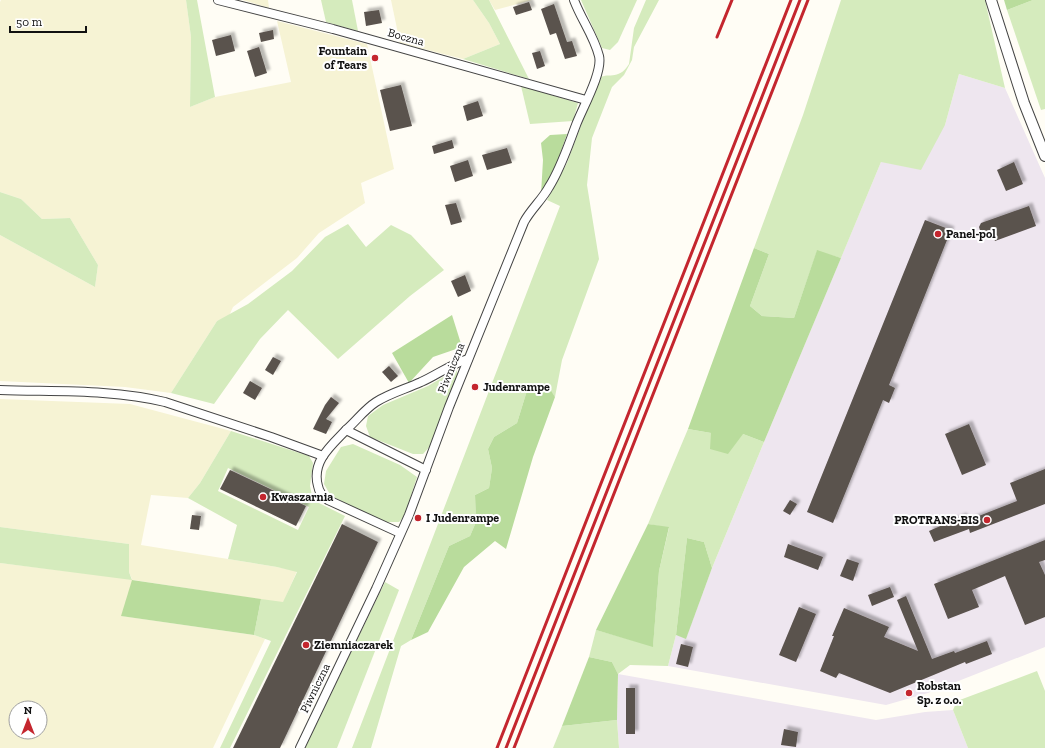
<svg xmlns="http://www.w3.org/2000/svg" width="1045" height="748" viewBox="0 0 1045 748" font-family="'Zilla Slab',serif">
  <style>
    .industrial { fill: #eee6ef }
    .farmland { fill: #f6f3d4; fill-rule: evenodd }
    .green { fill: #d5ebbd; fill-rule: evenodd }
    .forest { fill: #b9dc9c }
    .building { fill: #5a524d; filter: url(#shadow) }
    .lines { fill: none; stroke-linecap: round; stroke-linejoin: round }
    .minor-casing { stroke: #444; stroke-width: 10 }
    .tertiary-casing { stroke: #444; stroke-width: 12 }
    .minor { stroke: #fff; stroke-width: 8 }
    .tertiary { stroke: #fff; stroke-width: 10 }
    .rail { stroke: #c4262e; stroke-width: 3 }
    .poi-dot { fill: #c4262e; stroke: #fff; stroke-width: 1.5 }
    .labels { text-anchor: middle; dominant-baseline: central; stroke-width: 4; stroke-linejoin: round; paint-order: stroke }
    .street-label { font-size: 12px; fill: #111; stroke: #fff }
    .poi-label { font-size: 12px; font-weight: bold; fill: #111; stroke: #fff; text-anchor: start }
  </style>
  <defs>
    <filter id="shadow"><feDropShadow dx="3.5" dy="-3.5" stdDeviation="1" flood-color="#0004"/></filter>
  </defs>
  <rect width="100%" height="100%" fill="#fffdf5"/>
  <!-- industrial -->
  <g class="industrial">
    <polygon points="959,74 1005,88 1045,178 1045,647 928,693 886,705 668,666 676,635 686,638 712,568 764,442 881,162 945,125"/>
    <polygon points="618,674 876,720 925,712 953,710 968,748 619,748 617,720"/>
  </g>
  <!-- farmland -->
  <g class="farmland">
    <polygon points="1,0 186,0 191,37 190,107 215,97 291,82 277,21 367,44 394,169 361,183 365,203 319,233 297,258 233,307 229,316 217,321 171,393 125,387 0,381 0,235 95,287 98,265 70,218 42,219 21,199 0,192 0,2"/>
    <polygon points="243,0 268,0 269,8"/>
    <polygon points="391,0 473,0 489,23 500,44 463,59 400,43"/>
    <polygon points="489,0 532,0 495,10"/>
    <path d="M0 399 130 404 231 431 200 483 188 498 151 495 141 545 277 567 297 571 283 603 133 580 122 616 254 635 265 639 213 748H0V563L132 579 129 572V544L0 527ZM16 708H40V732H16Z"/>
  </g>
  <!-- green -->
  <g class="green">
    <polygon points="186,0 197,0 215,97 190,107 191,37"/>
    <polygon points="321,0 352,0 358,31 326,22"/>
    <polygon points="473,0 489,0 529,79 463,59 500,44 489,23"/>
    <polygon points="581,0 637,0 618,42 610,50 602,48"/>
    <path d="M646 0H659L634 47 632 60 624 75 612 87 592 138 587 185 599 259 562 360 555 397 548 387 529 384 517 423 494 437 488 449 492 468 489 488 475 495 476 522 470 536 449 546 411 640 401 646 371 748H352L560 206 547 200 567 163 598 79C607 71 618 82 629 64L634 28Z"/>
    <polygon points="841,0 985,0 1005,88 959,74 945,125 921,170 881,162 841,258 817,251 794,318 762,316 750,306 769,254 754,248 803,115"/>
    <polygon points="1033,0 1045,0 1045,109 1041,110 1007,10"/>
    <polygon points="521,86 578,103 573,121 530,124"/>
    <polygon points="0,192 21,199 42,219 70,218 98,265 95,287 0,235"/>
    <polygon points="348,224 366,247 391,225 411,235 444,270 410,296 338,359 288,310 260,339 214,404 171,393 217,321 248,304 292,271 325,237"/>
    <polygon points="457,369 457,376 433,443 423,454 413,454 370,437 366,426 368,416 383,405 428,386"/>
    <polygon points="688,429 711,433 743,434 764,442 712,568 704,542 687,538 676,635 668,666 630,665 618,674 612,662 589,657 596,630 653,646 659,571 669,528 648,524"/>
    <path d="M231 431 309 456 313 463 310 486 313 500 345 516 230 748H220L271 641 254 635 261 599 283 602 297 572 277 567 228 559 237 525 188 498 200 483ZM228 468 309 507 298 530 218 491Z"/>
    <polygon points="353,444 400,465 417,477 404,517 399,522 385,522 331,496 324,484 326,471 341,447"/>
    <polygon points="0,527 129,544 129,572 132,580 0,563"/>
    <polygon points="385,582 399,590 337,748 305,748"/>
    <polygon points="1037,671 1045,691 1045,748 968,748 953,710 957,701"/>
    <polygon points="617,720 619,748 553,748 562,726"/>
  </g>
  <!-- forest -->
  <g class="forest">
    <polygon points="1004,0 1033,0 1007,10"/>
    <polygon points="567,134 552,177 541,194 543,160 541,143 550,135"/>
    <polygon points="754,248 769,254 750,306 762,316 794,318 817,250 841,258 764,442 743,434 728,454 710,449 711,433 688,429"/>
    <polygon points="452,315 462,347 433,357 409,383 392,353"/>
    <polygon points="529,384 548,386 555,397 533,457 506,549 495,541 464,567 428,632 411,640 449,546 470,536 476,522 475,495 489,488 492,468 488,449 494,437 517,423"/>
    <polygon points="648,524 669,527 659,571 653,647 596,630"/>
    <polygon points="687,538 704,542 712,568 686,639 676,635"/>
    <polygon points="132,580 261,599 254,635 121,616"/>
    <polygon points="589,657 612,662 618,674 617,720 562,726"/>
  </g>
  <!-- building -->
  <g class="building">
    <polygon points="529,2 532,10 516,15 513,7"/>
    <polygon points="554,4 567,42 572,41 577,56 565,59 556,33 550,35 541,9"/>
    <polygon points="379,10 382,23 366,26 364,12"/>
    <polygon points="273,30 274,39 261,42 259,33"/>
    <polygon points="231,35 235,51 216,56 212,40"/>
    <polygon points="259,47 267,73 255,77 247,51"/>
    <polygon points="540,51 545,66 537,69 532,53"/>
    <polygon points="401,85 412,126 390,131 380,90"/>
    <polygon points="478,101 483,116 467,121 463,106"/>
    <polygon points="452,140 454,148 434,154 432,146"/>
    <polygon points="507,148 512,163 487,170 482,155"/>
    <polygon points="468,160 473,176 455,182 450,166"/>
    <polygon points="1014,162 1023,184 1006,191 997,170"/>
    <polygon points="456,203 462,222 451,225 445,205"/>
    <polygon points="1029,206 1036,226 995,241 992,233 982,237 979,227 981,223"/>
    <polygon points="925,220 951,230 889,385 895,388 889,403 883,400 833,523 807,512"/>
    <polygon points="465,275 471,291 458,297 451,281"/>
    <polygon points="273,357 281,361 273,375 265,370"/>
    <polygon points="389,366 398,376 391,382 382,372"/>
    <polygon points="250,381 262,388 255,400 243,393"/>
    <polygon points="331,397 339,403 326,419 332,422 326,434 313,429 325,405"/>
    <polygon points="969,424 986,465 962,475 945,434"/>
    <polygon points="1045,469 1045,504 970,533 969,529 934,542 929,531 963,516 966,521 1017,501 1010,483"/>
    <polygon points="230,470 306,506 296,526 220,489"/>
    <polygon points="790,500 797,504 790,515 783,511"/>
    <polygon points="192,515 201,516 199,530 190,529"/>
    <polygon points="342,524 378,542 280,748 233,748"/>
    <polygon points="1045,540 1045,560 1039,562 1045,575 1045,617 1025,625 1005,576 972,590 979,607 948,619 934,584"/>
    <polygon points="788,544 823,557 818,570 784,557"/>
    <polygon points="847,559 859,563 853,581 840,576"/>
    <polygon points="890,587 894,597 872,606 868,595"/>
    <polygon points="906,596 932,659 954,651 955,653 987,641 992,654 966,664 965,662 890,693 839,673 836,678 820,671 834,636 832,636 844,608 889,627 884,637 918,651 897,600"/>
    <polygon points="799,607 816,614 796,662 779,655"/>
    <polygon points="681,644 693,647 688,667 676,664"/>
    <rect x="626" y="688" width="9" height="46"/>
    <polygon points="784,729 798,732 796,747 781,745"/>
  </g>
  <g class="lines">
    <defs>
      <g id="minor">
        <polyline points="218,0 333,29 586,100"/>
        <path d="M0 390C55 392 112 389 165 402L271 437 323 456"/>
        <polyline points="346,430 426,470"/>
        <path d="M400 533 328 500C322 496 319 492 318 486 311 461 332 445 347 429 357 420 365 409 376 402 390 393 406 389 421 382 437 375 451 364 468 359"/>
        <path d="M300 748 376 589 409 515 449 407 524 222C531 209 542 200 549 187 561 168 568 146 576 125 582 109 603 72 599 56 594 36 581 19 574 0"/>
      </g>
      <polyline id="tertiary" points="991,0 1024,103 1045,156"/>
    </defs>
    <!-- minor casing -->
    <use href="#minor" class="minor-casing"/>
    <!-- tertiary casing -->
    <use href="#tertiary" class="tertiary-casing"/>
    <!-- minor -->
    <use href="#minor" class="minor"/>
    <!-- tertiary -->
    <use href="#tertiary" class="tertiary"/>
    <!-- rail -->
    <g class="rail">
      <polyline points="717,37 732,0"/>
      <polyline points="497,748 791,0"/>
      <polyline points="506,748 800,0"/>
      <polyline points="514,748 808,0"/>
    </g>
  </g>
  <!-- markers -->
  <g class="poi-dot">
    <circle cx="375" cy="58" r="4"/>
    <circle cx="938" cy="234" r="4"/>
    <circle cx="475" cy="387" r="4"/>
    <circle cx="263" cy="497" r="4"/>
    <circle cx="418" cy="518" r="4"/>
    <circle cx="987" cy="520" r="4"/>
    <circle cx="306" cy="645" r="4"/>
    <circle cx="909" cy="693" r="4"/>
  </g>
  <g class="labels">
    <!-- street labels -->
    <g class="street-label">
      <text transform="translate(406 37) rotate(16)">Boczna</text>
      <text transform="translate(451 368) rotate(-68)">Piwniczna</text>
      <text transform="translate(315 688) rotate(-64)">Piwniczna</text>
    </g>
    <!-- poi labels -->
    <g class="poi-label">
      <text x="367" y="51" text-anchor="end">Fountain<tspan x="367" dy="14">of Tears</tspan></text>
      <text x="946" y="234">Panel-pol</text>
      <text x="483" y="387">Judenrampe</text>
      <text x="271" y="497">Kwaszarnia</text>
      <text x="426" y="518">I Judenrampe</text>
      <text x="979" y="520" text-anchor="end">PROTRANS-BIS</text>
      <text x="314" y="645">Ziemniaczarek</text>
      <text x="917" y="686">Robstan<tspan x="917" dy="14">Sp. z o.o.</tspan></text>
    </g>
  </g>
  <!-- north arrow -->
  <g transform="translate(28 720)"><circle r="19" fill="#ffffff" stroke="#a0a0a0"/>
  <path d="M0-3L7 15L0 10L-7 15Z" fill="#c4262e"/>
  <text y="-6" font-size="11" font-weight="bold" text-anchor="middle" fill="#111111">N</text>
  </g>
  <!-- scale -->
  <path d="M10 26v6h76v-6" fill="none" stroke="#111111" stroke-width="2"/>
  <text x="16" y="26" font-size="12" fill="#111111" stroke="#ffffff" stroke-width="3" paint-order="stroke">50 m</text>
</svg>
